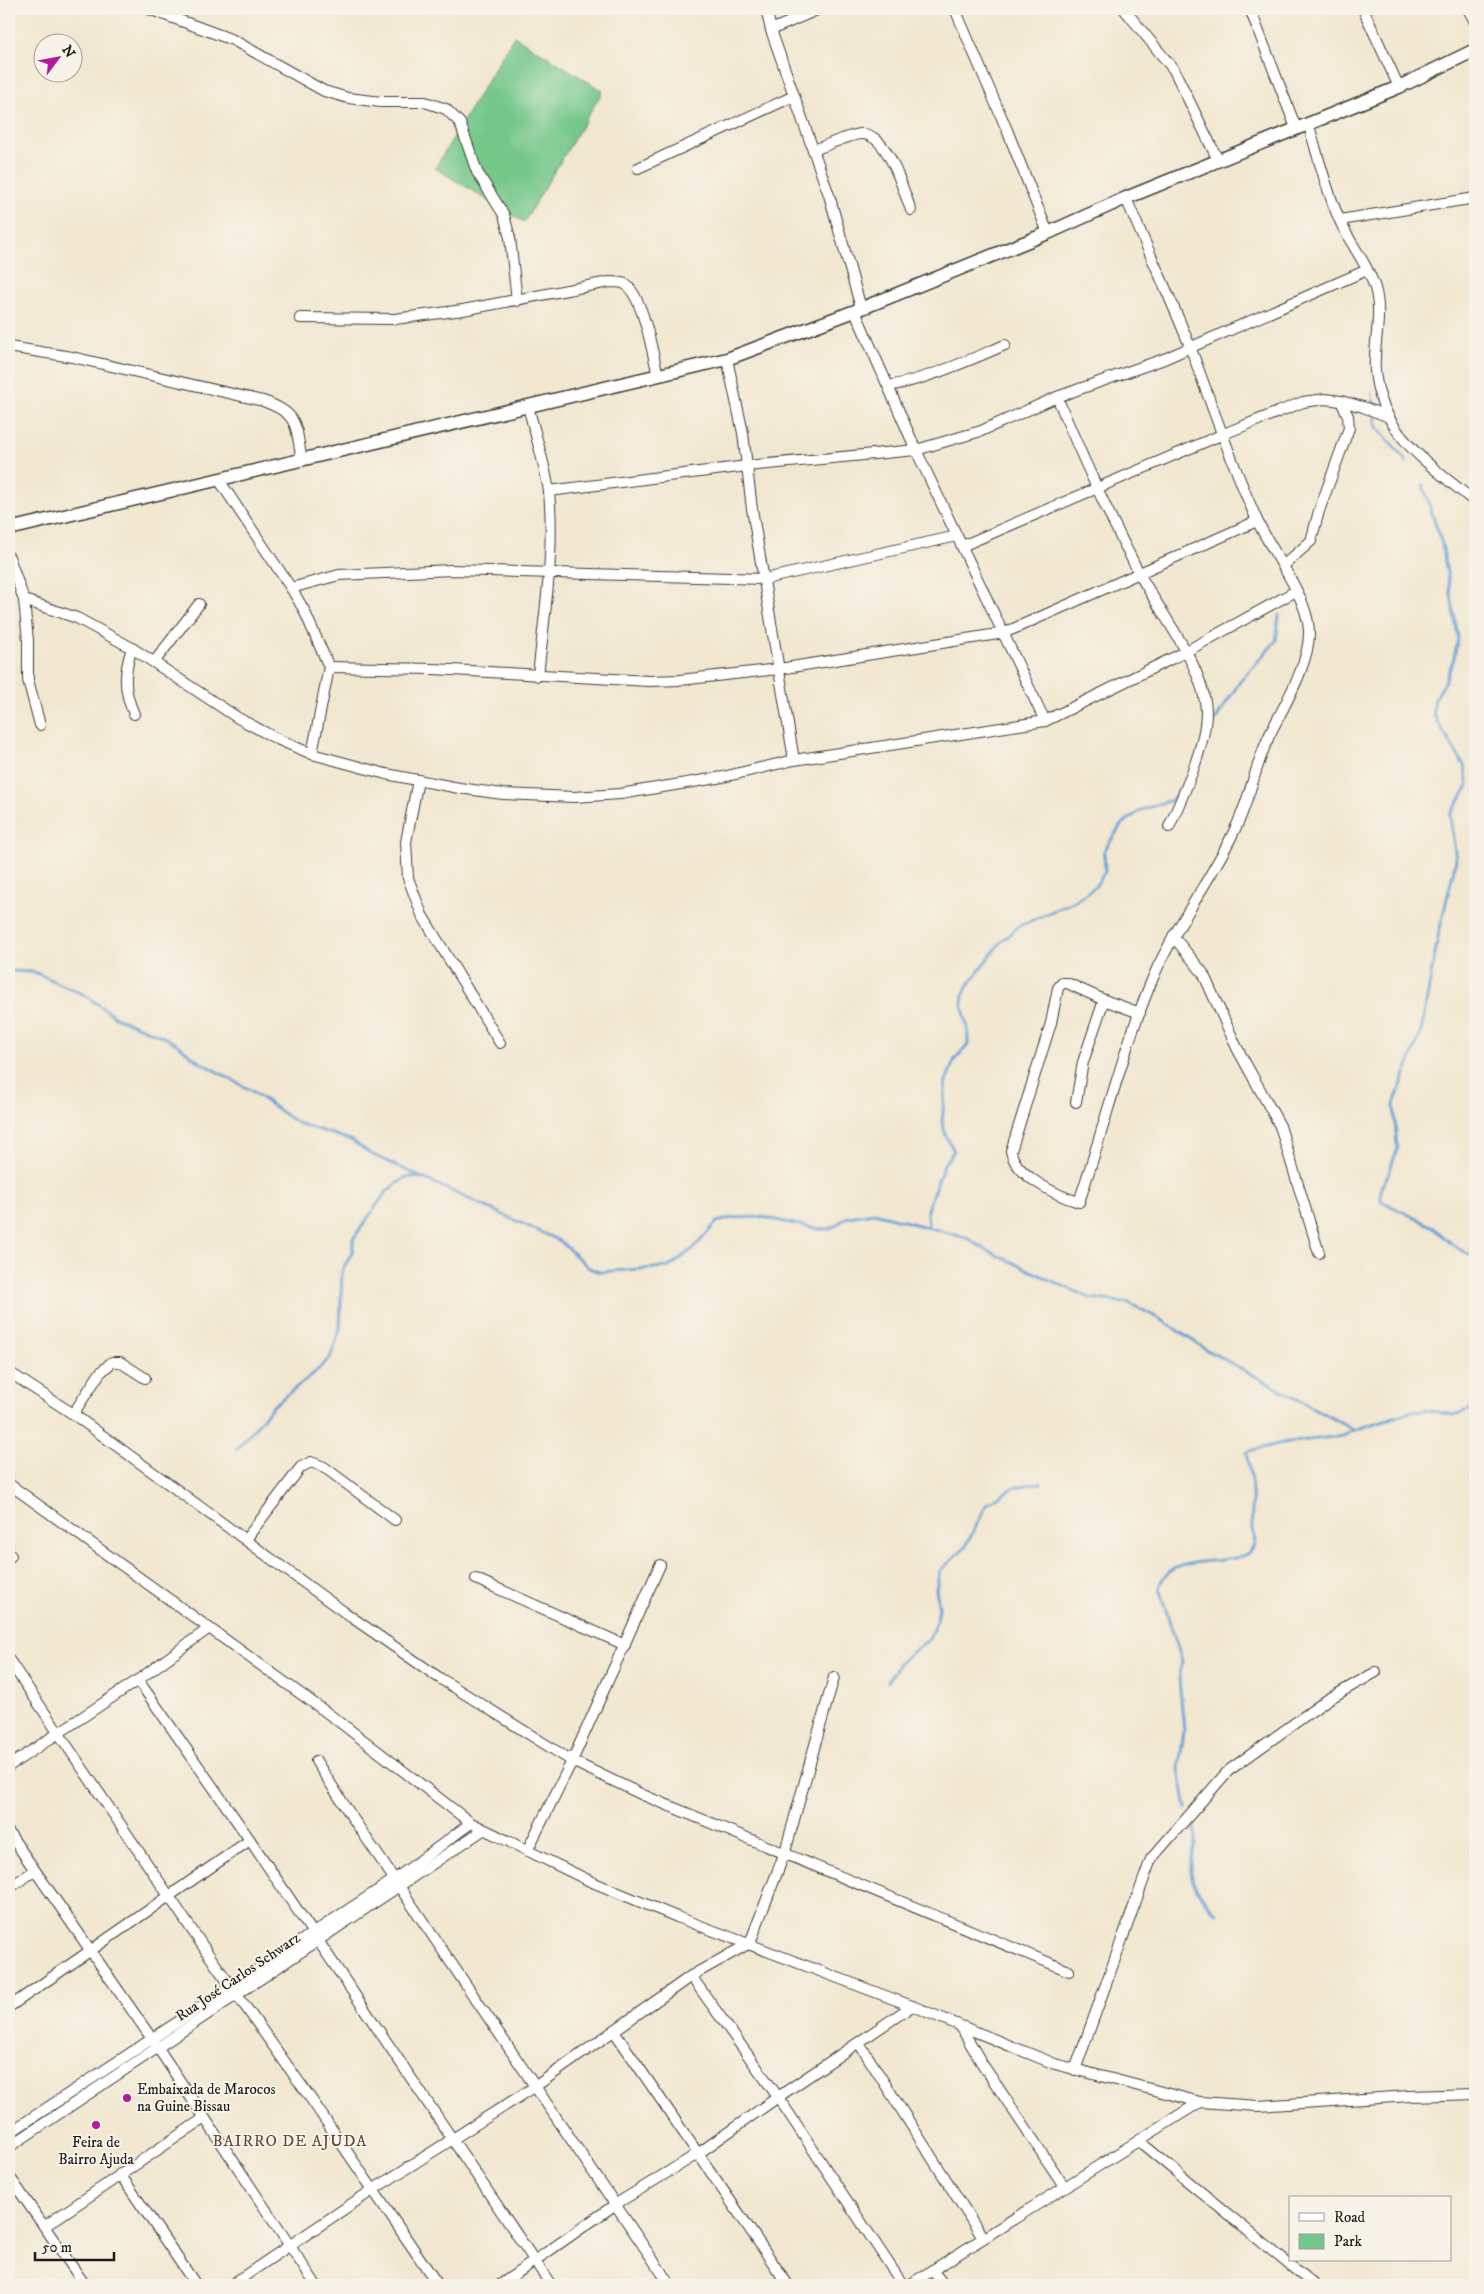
<svg xmlns="http://www.w3.org/2000/svg" width="1484" height="2294" viewBox="0 0 1484 2294" font-family="'IM FELL DW Pica',serif">
  <style>
    .green { fill: #74c78a; stroke: #487253 }
    .lines { fill: none; stroke-linecap: round; stroke-linejoin: round }
    .stream { stroke: #65a1d5; stroke-width: 3 }
    .minor-casing { stroke: #3c3a37; stroke-width: 12 }
    .tertiary-casing { stroke: #3c3a37; stroke-width: 15 }
    .minor { stroke: #fff; stroke-width: 10 }
    .tertiary { stroke: #fff; stroke-width: 12 }
    .poi-dot { fill: #b5179e; stroke: #f7f3e8; stroke-width: 2 }
    .labels { text-anchor: middle; dominant-baseline: central; stroke-width: 4; stroke-linejoin: round; paint-order: stroke }
    .street-label { font-size: 15px; fill: #1c1c1c; stroke: #f7f3e8 }
    .poi-label { font-size: 15px; fill: #1c1c1c; stroke: #f7f3e8; text-anchor: start }
    .neighbourhood-label { font-size: 16px; letter-spacing: 1px; fill: #5e4537; stroke: #f7f3e8 }
  </style>
  <rect width="100%" height="100%" fill="#f7f3e8"/>
  <filter id="ink" filterUnits="userSpaceOnUse"><feTurbulence type="fractalNoise" baseFrequency=".02" numOctaves="2"/><feDisplacementMap in="SourceGraphic" scale="10" xChannelSelector="R" yChannelSelector="G"/><feConvolveMatrix kernelMatrix="1 2 1 2 8 2 1 2 1" color-interpolation-filters="sRGB"/></filter>
  <filter id="wash" filterUnits="userSpaceOnUse"><feTurbulence type="fractalNoise" baseFrequency=".0096" numOctaves="4" result="noise"/><feDisplacementMap in="SourceGraphic" scale="20" xChannelSelector="R" yChannelSelector="G"/><feGaussianBlur stdDeviation="1.12" result="paint"/><feColorMatrix in="noise" values="0 0 0 0 0 0 0 0 0 0 0 0 0 0 0 0 0 1.4 0 .05"/><feComposite in="paint" operator="in"/></filter>
  <g filter="url(#wash)">
    <rect width="100%" height="100%" fill="#f2e7d0"/>
    <!-- green -->
    <polygon class="green" points="514,36 603,91 524,222 435,168"/>
    <g class="lines">
      <!-- stream -->
      <g class="stream">
        <polyline points="1372,393 1377,427 1407,462"/>
        <polyline points="1423,485 1442,544 1458,637 1454,658 1444,684 1435,699 1433,708 1434,716 1465,767 1468,786 1450,815 1456,860 1438,937 1421,1032 1394,1104 1397,1149 1389,1173 1381,1188 1381,1201 1433,1227 1453,1245 1475,1258"/>
        <polyline points="1207,733 1241,680 1276,641 1279,615"/>
        <polyline points="9,971 34,972 85,995 117,1018 164,1037 178,1045 198,1061 252,1091 297,1123 351,1140 371,1154 560,1241 589,1268 599,1272 669,1267 693,1249 717,1222 732,1218 762,1217 818,1229 830,1229 848,1217 874,1213 967,1238 986,1250 1089,1298 1129,1303 1160,1319 1207,1350 1354,1430"/>
        <polyline points="928,1227 927,1210 944,1164 954,1151 946,1136 942,1121 946,1081 955,1059 968,1045 968,1030 962,1004 963,995 967,987 1000,943 1019,926 1075,901 1095,887 1105,871 1104,851 1121,825 1141,810 1172,800 1183,785"/>
        <polyline points="236,1450 273,1406 312,1375 330,1358 340,1329 342,1271 353,1250 353,1239 386,1192 406,1177 423,1178"/>
        <polyline points="888,1682 899,1663 929,1639 937,1620 939,1608 936,1589 940,1571 966,1546 987,1504 1014,1487 1041,1483"/>
        <path d="M1186 1809 1179 1769 1184 1730 1179 1680 1182 1661 1159 1588C1169 1547 1241 1572 1253 1547 1257 1540 1253 1531 1252 1524 1251 1514 1253 1504 1252 1494 1252 1479 1249 1466 1246 1452L1282 1443 1343 1436 1354 1430 1413 1411 1426 1410 1453 1415 1475 1408"/>
        <path d="M1193 1823C1200 1837 1192 1850 1191 1865 1190 1884 1203 1901 1217 1913"/>
      </g>
    </g>
  </g>
  <g filter="url(#ink)">
    <g class="lines">
      <defs>
        <g id="minor">
          <polyline points="149,9 233,40 324,91 348,98 381,102 425,102 446,109 460,123 477,172 504,215 510,238 517,301"/>
          <polyline points="766,9 771,30 829,195 861,308"/>
          <polyline points="955,9 1007,130 1048,233"/>
          <polyline points="1124,9 1174,70 1218,160"/>
          <polyline points="1250,9 1296,128"/>
          <polyline points="1363,9 1399,87"/>
          <polyline points="1468,9 1475,22"/>
          <polyline points="771,30 819,9"/>
          <path d="M1308 123C1318 155 1326 190 1340 221 1350 244 1368 264 1375 288 1383 316 1373 343 1375 371 1381 436 1430 464 1475 502"/>
          <path d="M813 150C826 146 848 135 861 134 888 133 902 188 911 210"/>
          <polyline points="638,168 794,96"/>
          <polyline points="1340,220 1475,198"/>
          <polyline points="855,311 916,450 1045,721"/>
          <path d="M300 318 395 319 463 310 609 282C614 282 621 282 625 284 643 296 653 355 658 376"/>
          <path d="M9 347 72 357 263 401C300 414 295 425 302 461"/>
          <polyline points="727,359 743,433 752,509 794,760"/>
          <path d="M889 386C930 378 967 361 1005 345"/>
          <path d="M1057 397C1082 457 1109 516 1139 573 1160 613 1205 667 1206 712 1206 746 1183 796 1169 827"/>
          <path d="M528 406C535 434 545 464 549 492 555 553 544 616 538 676"/>
          <polyline points="219,480 291,588 304,610 329,667 312,754"/>
          <polyline points="549,491 747,466 916,450 981,431 1057,397 1164,359 1367,270"/>
          <polyline points="962,546 1221,435 1303,402 1325,399 1341,401 1363,407 1389,417"/>
          <polyline points="9,557 24,600 28,641 28,680 40,725"/>
          <polyline points="1283,566 1311,541 1319,511 1349,428 1348,416 1341,401"/>
          <polyline points="291,588 339,575 452,570 765,579 957,536"/>
          <polyline points="24,600 77,618 132,648 238,718 279,740 312,754 386,774 459,788 503,794 574,797 620,794 723,777 794,760 1045,721 1185,652 1296,591"/>
          <path d="M132 648C124 672 123 690 134 714"/>
          <polyline points="155,661 199,604"/>
          <polyline points="329,667 433,669 649,681 680,680 779,669 1004,633 1257,521"/>
          <polyline points="418,780 406,842 408,878 422,915 500,1043"/>
          <polyline points="1173,936 1203,973 1237,1048 1280,1126 1319,1253"/>
          <path d="M1104 1000 1067 983H1062L1058 988 1051 1023 1011 1151C1014 1175 1058 1196 1079 1202 1105 1126 1123 1047 1155 973 1178 921 1214 876 1237 825 1251 795 1256 762 1271 732 1285 704 1310 663 1309 631 1308 596 1270 550 1256 518 1231 462 1212 406 1191 349 1171 298 1147 249 1126 198"/>
          <polyline points="1076,1102 1083,1062 1104,1000 1140,1013"/>
          <polyline points="9,1372 73,1414 344,1612 441,1679 572,1761 643,1795 1069,1971"/>
          <polyline points="73,1414 100,1373 112,1362 120,1362 145,1378"/>
          <polyline points="9,1484 337,1720 471,1823 592,1882 677,1917 912,2006 1055,2064 1200,2102 1258,2106 1410,2096 1475,2094"/>
          <polyline points="246,1539 301,1467 311,1462 324,1467 395,1520"/>
          <polyline points="9,1554 11,1556"/>
          <polyline points="476,1579 625,1645"/>
          <polyline points="9,1660 213,1961 309,2096 438,2285"/>
          <polyline points="138,1680 250,1840 551,2285"/>
          <polyline points="316,1761 352,1817 670,2285"/>
          <polyline points="9,1766 138,1680 208,1629"/>
          <polyline points="9,1833 152,2039 316,2285"/>
          <polyline points="527,1851 572,1761 660,1565"/>
          <polyline points="9,1888 34,1871"/>
          <polyline points="691,1976 778,2097 903,2285"/>
          <polyline points="9,2007 250,1840"/>
          <polyline points="961,2027 981,2062 1064,2186"/>
          <polyline points="614,2031 788,2285"/>
          <polyline points="859,2043 983,2238"/>
          <polyline points="1075,2070 1151,1859 1228,1771 1327,1700 1376,1672"/>
          <polyline points="9,2133 395,1879 471,1823"/>
          <polyline points="1140,2142 1314,2285"/>
          <polyline points="9,2147 483,1830"/>
          <polyline points="120,2174 196,2285"/>
          <polyline points="9,2176 85,2285"/>
          <polyline points="45,2226 203,2119"/>
          <polyline points="932,2270 944,2285"/>
          <polyline points="231,2285 374,2189 536,2086 691,1976 750,1943 785,1852 834,1677"/>
          <polyline points="500,2285 616,2204 699,2153 778,2097 912,2006"/>
          <polyline points="909,2285 1200,2102"/>
        </g>
        <polyline id="tertiary" points="9,529 727,359 855,311 1048,233 1126,198 1399,87 1475,50"/>
      </defs>
      <!-- minor casing -->
      <use href="#minor" class="minor-casing"/>
      <!-- tertiary casing -->
      <use href="#tertiary" class="tertiary-casing"/>
      <!-- minor -->
      <use href="#minor" class="minor"/>
      <!-- tertiary -->
      <use href="#tertiary" class="tertiary"/>
    </g>
  </g>
  <!-- markers -->
  <g class="poi-dot">
    <circle cx="127" cy="2098" r="5"/>
    <circle cx="96" cy="2125" r="5"/>
  </g>
  <g class="labels">
    <!-- street labels -->
    <g class="street-label">
      <text transform="translate(238 1977) rotate(-34)">Rua José Carlos Schwarz</text>
    </g>
    <!-- poi labels -->
    <g class="poi-label">
      <text x="137" y="2089">Embaixada de Marocos<tspan x="137" dy="17">na Guine Bissau</tspan></text>
      <text x="96" y="2142" text-anchor="middle">Feira de<tspan x="96" dy="17">Bairro Ajuda</tspan></text>
    </g>
    <!-- neighbourhood labels -->
    <g class="neighbourhood-label">
      <text x="290" y="2141">BAIRRO DE AJUDA</text>
    </g>
  </g>
  <!-- margin -->
  <rect width="1484" height="2294" fill="none" stroke="#f7f3e8" stroke-width="30"/>
  <!-- legend -->
  <rect x="1289" y="2196" width="162" height="65" fill="#f7f3e8" stroke="#9f9d96"/>
  <rect x="1299" y="2213" width="25" height="8" fill="#ffffff" stroke="#9f9d96"/>
  <text x="1334" y="2222" font-size="15" fill="#1c1c1c">Road</text>
  <rect x="1299" y="2234" width="25" height="15" fill="#74c78a" stroke="#9f9d96"/>
  <text x="1334" y="2246" font-size="15" fill="#1c1c1c">Park</text>
  <!-- north arrow -->
  <g transform="translate(58 58) rotate(58)"><circle r="24" fill="#f7f3e8" stroke="#9f9d96"/>
  <path d="M0-4L9 19L0 12L-9 19Z" fill="#b5179e"/>
  <text y="-8" font-size="14" font-weight="bold" text-anchor="middle" fill="#1c1c1c">N</text>
  </g>
  <!-- scale -->
  <path d="M35 2252v8h79v-8" fill="none" stroke="#1c1c1c" stroke-width="2.5"/>
  <text x="42" y="2252" font-size="15" fill="#1c1c1c" stroke="#f7f3e8" stroke-width="4" paint-order="stroke">50 m</text>
</svg>
